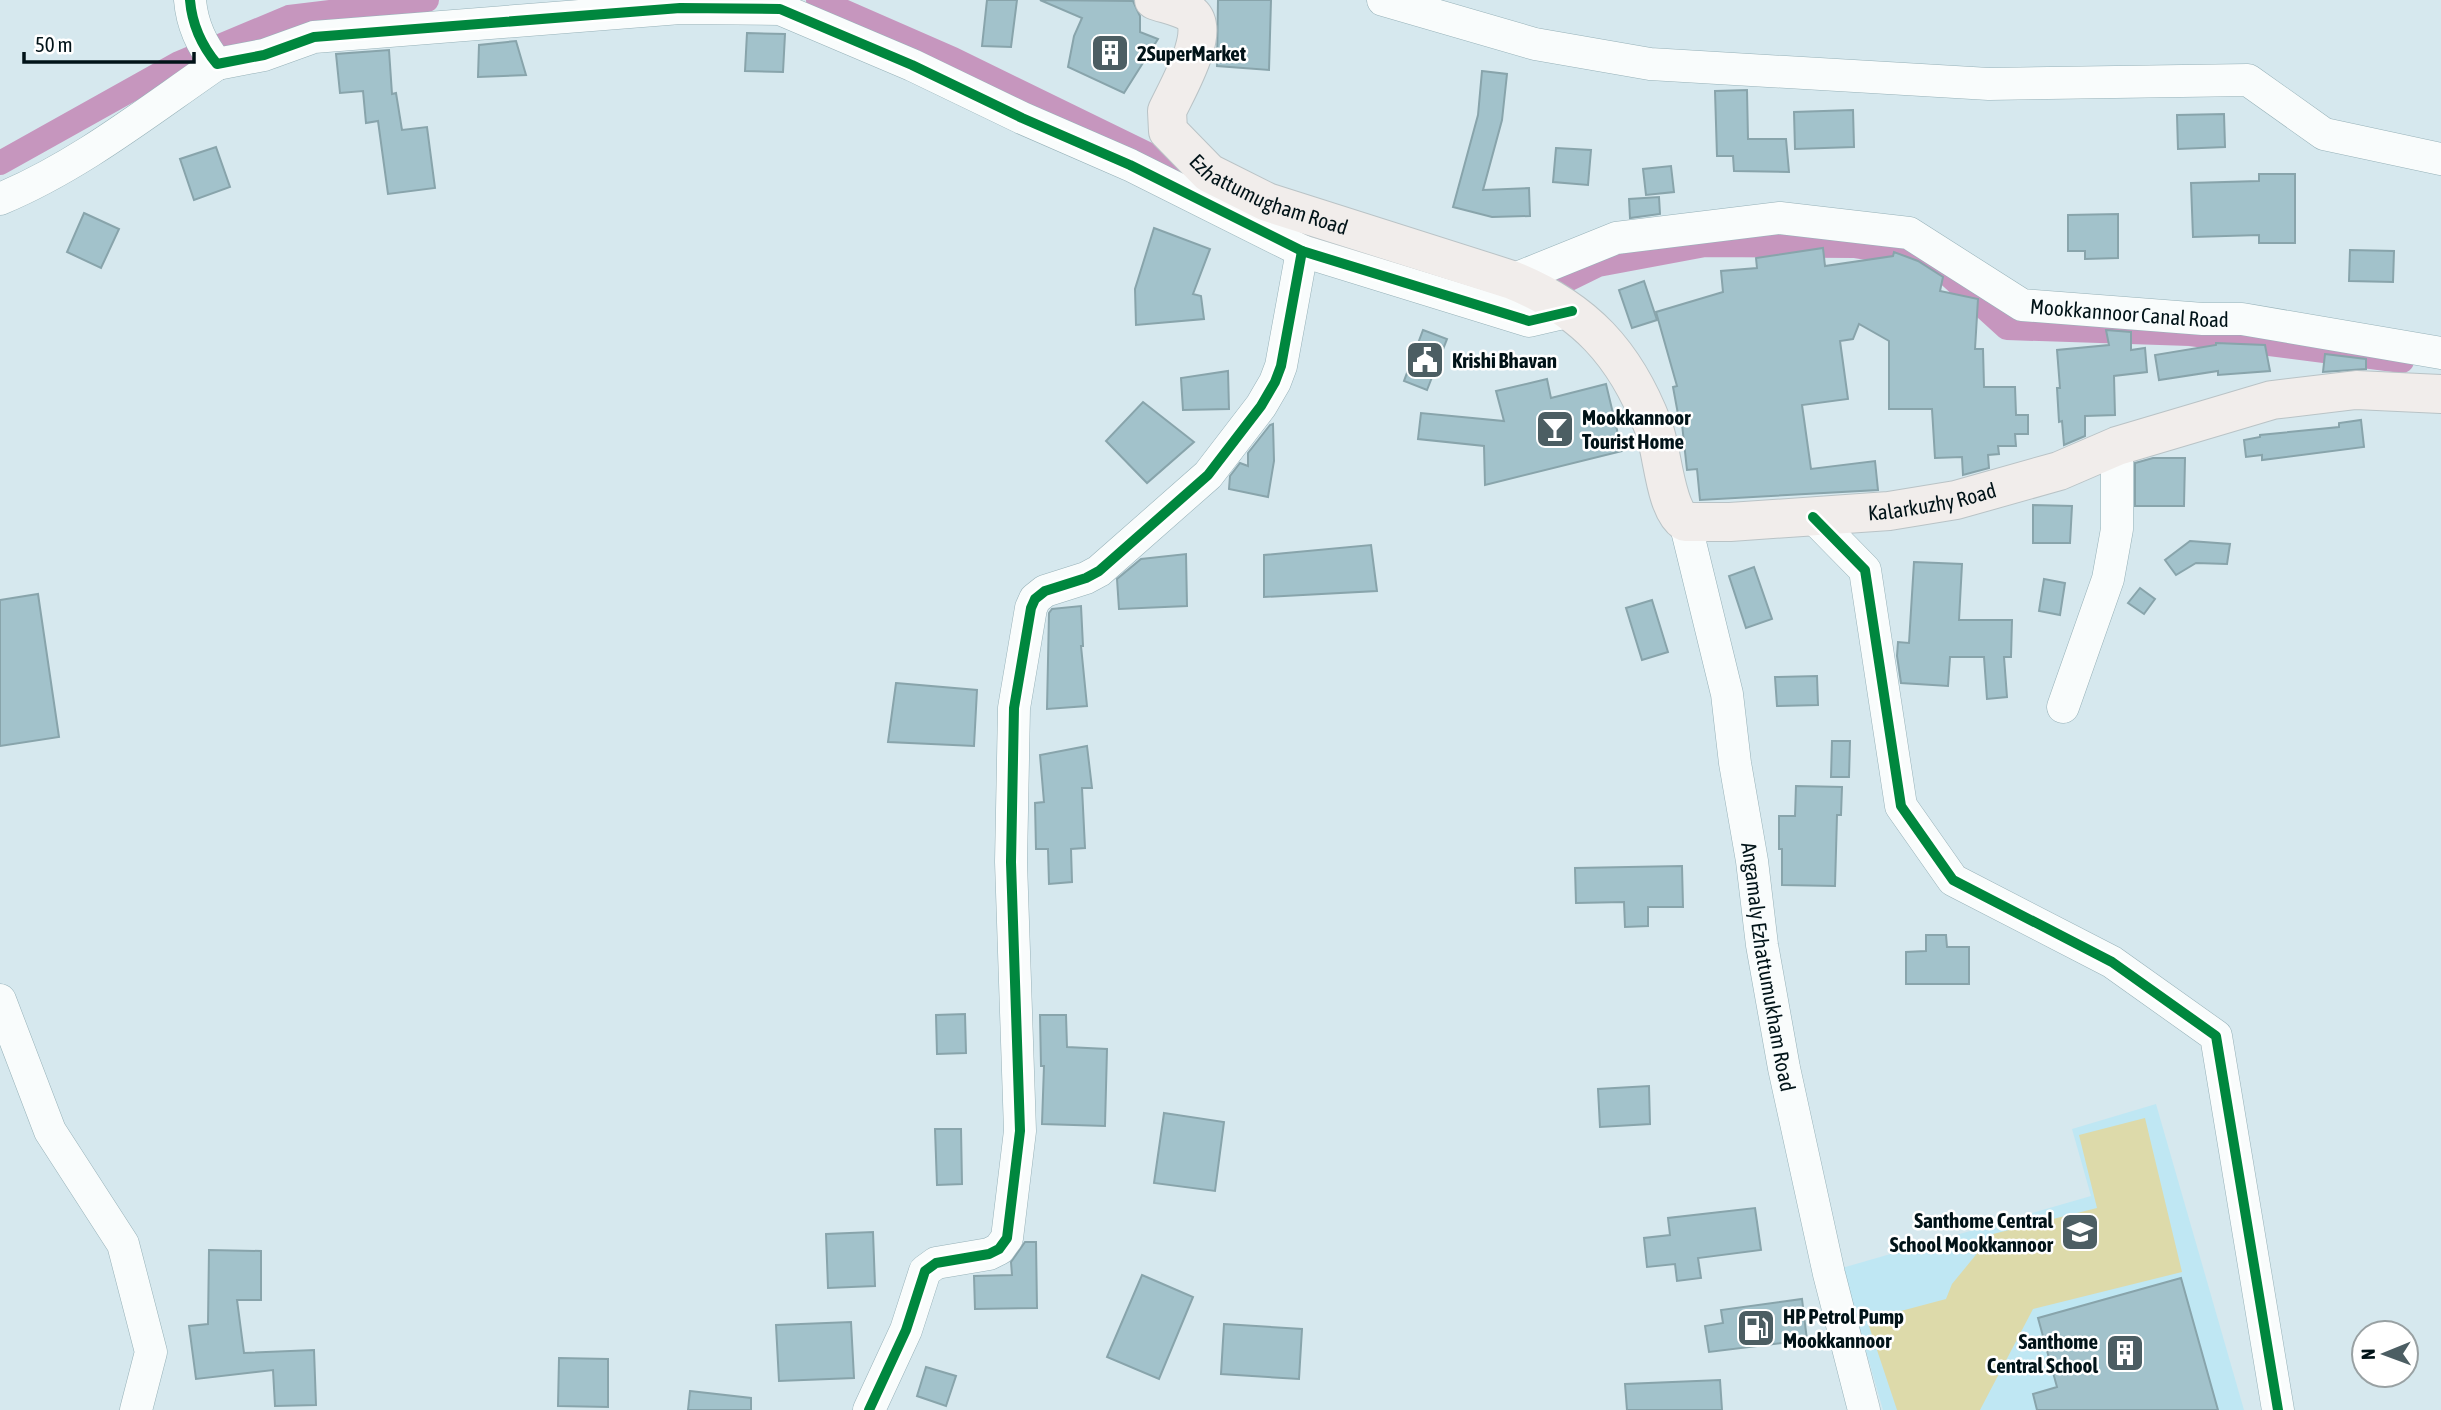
<svg xmlns="http://www.w3.org/2000/svg" width="2441" height="1410" viewBox="0 0 2441 1410" font-family="'Asap Condensed',sans-serif">
  <style>
    .built { fill: #bfe7f3 }
    .green { fill: #dddaaa }
    .lines { fill: none; stroke-linecap: round; stroke-linejoin: round }
    .canal { stroke: #c696be; stroke-width: 24 }
    .building { fill: #a2c2cb; stroke: #88a4ab; stroke-width: 2 }
    .minor-casing { stroke: #96b1b8; stroke-width: 33 }
    .major-casing { stroke: #b9c3c6; stroke-width: 40 }
    .minor { stroke: #f9fcfc; stroke-width: 32 }
    .major { stroke: #f1edeb; stroke-width: 38 }
    .cycleway-casing { stroke: #fff; stroke-width: 15 }
    .cycleway { stroke: #00873e; stroke-width: 10 }
    .labels { text-anchor: middle; dominant-baseline: central; stroke-width: 5; stroke-linejoin: round; paint-order: stroke }
    .poi-label { font-size: 21px; font-weight: bold; fill: #011318; stroke: #fff; text-anchor: start }
    .street-label { font-size: 21px; fill: #011318; stroke: #fff }
  </style>
  <rect width="100%" height="100%" fill="#d6e8ee"/>
  <!-- built -->
  <polygon class="built" points="2156,1104 2244,1410 1883,1410 1842,1268 2091,1196 2072,1129"/>
  <!-- green -->
  <polygon class="green" points="2145,1118 2182,1272 2033,1309 1980,1410 1897,1410 1867,1320 1946,1299 1952,1284 1993,1234 2097,1208 2079,1135"/>
  <g class="lines">
    <!-- canal -->
    <g class="canal">
      <polyline points="818,0 953,59 1207,183"/>
      <polyline points="0,163 179,63 289,17 427,0"/>
      <polyline points="1290,224 1321,239 1410,268"/>
      <polyline points="1543,292 1598,265 1705,245 1854,246 1930,258 2007,328 2190,334 2402,361"/>
    </g>
  </g>
  <!-- building -->
  <g class="building">
    <polygon points="987,0 1017,0 1011,47 982,46"/>
    <polygon points="1040,0 1133,1 1140,16 1140,32 1158,39 1124,93 1068,67 1074,36 1082,18"/>
    <polygon points="1218,0 1271,0 1269,70 1217,66"/>
    <polygon points="747,33 785,34 783,72 745,71"/>
    <polygon points="516,41 526,75 478,77 479,45"/>
    <polygon points="389,50 392,94 396,93 402,130 427,127 435,188 388,194 378,121 366,123 363,91 340,93 336,54"/>
    <polygon points="1482,71 1507,74 1502,120 1483,190 1529,188 1530,216 1492,217 1453,207 1478,115"/>
    <polygon points="1747,90 1748,139 1786,139 1789,172 1734,171 1733,156 1717,156 1715,91"/>
    <polygon points="1853,110 1854,147 1795,149 1794,112"/>
    <polygon points="2224,114 2225,147 2178,149 2177,115"/>
    <polygon points="216,147 230,187 194,200 180,159"/>
    <polygon points="1556,148 1591,150 1588,185 1553,182"/>
    <polygon points="1671,166 1674,192 1646,195 1643,169"/>
    <polygon points="2259,174 2295,174 2295,243 2259,243 2259,235 2193,237 2191,183 2259,181"/>
    <polygon points="1659,197 1660,214 1630,218 1629,199"/>
    <polygon points="84,213 119,229 101,268 67,252"/>
    <polygon points="2118,214 2118,258 2085,259 2085,251 2068,251 2068,215"/>
    <polygon points="1154,228 1210,249 1193,294 1201,296 1204,319 1136,325 1135,289"/>
    <polygon points="1823,248 1825,266 1893,256 1894,252 1918,261 1943,277 1940,291 1978,299 1975,349 1983,349 1984,387 2015,387 2016,415 2028,415 2028,434 2015,434 2016,446 1998,446 1999,454 1988,455 1989,468 1963,475 1962,457 1935,458 1932,409 1889,409 1889,341 1859,324 1853,339 1840,341 1848,399 1802,405 1811,469 1875,461 1878,490 1700,500 1697,469 1687,470 1682,424 1680,425 1673,387 1677,386 1656,312 1723,292 1721,271 1757,268 1756,258"/>
    <polygon points="2350,250 2394,251 2393,282 2349,281"/>
    <polygon points="1644,281 1657,320 1632,328 1619,290"/>
    <polygon points="1423,330 1447,339 1427,390 1404,381"/>
    <polygon points="2106,330 2131,332 2131,350 2145,348 2147,372 2114,376 2115,415 2085,416 2085,436 2064,445 2062,421 2059,422 2057,388 2060,388 2057,350 2109,345"/>
    <polygon points="2216,343 2265,345 2270,371 2218,375 2218,371 2159,380 2155,355 2216,345"/>
    <polygon points="2325,354 2366,359 2366,369 2323,372"/>
    <polygon points="1228,371 1229,409 1183,410 1181,378"/>
    <polygon points="1547,379 1551,398 1606,384 1622,451 1485,485 1484,446 1418,439 1421,413 1504,421 1496,391"/>
    <polygon points="1143,402 1194,442 1147,483 1106,441"/>
    <polygon points="2361,420 2364,447 2262,460 2262,455 2246,457 2244,440 2260,437 2260,435 2339,427 2339,423"/>
    <polygon points="1273,424 1274,461 1268,497 1229,489 1230,476 1240,463 1248,466 1248,453 1270,425"/>
    <polygon points="2153,458 2185,458 2184,506 2135,506 2135,463"/>
    <polygon points="2033,505 2072,506 2070,543 2033,543"/>
    <polygon points="2190,541 2230,544 2227,564 2196,563 2176,575 2165,560"/>
    <polygon points="1371,545 1377,591 1264,597 1264,555"/>
    <polygon points="1186,554 1187,606 1119,609 1117,579 1141,559"/>
    <polygon points="1914,562 1962,564 1959,620 2012,620 2011,657 2004,657 2007,697 1987,699 1984,657 1950,657 1948,686 1901,683 1897,656 1898,642 1909,643"/>
    <polygon points="1754,567 1772,619 1746,628 1729,576"/>
    <polygon points="2044,579 2065,583 2060,615 2039,611"/>
    <polygon points="2140,588 2155,599 2144,614 2128,603"/>
    <polygon points="38,594 59,737 0,746 0,600"/>
    <polygon points="1652,600 1668,652 1642,660 1626,608"/>
    <polygon points="1081,606 1083,646 1081,646 1087,706 1047,709 1049,613 1052,609"/>
    <polygon points="1817,676 1818,705 1777,706 1775,677"/>
    <polygon points="896,683 977,690 974,746 888,742"/>
    <polygon points="1832,741 1850,741 1849,777 1831,777"/>
    <polygon points="1087,746 1092,788 1082,788 1085,848 1071,849 1072,882 1049,884 1048,849 1036,849 1035,803 1044,802 1040,755"/>
    <polygon points="1796,786 1842,787 1841,815 1837,815 1835,886 1782,885 1782,849 1779,849 1779,816 1795,816"/>
    <polygon points="1682,866 1683,907 1648,907 1648,926 1625,927 1624,902 1576,903 1575,868"/>
    <polygon points="1926,935 1946,935 1947,947 1969,947 1969,984 1906,984 1906,952 1926,951"/>
    <polygon points="965,1014 966,1053 937,1054 936,1015"/>
    <polygon points="1040,1015 1066,1015 1067,1047 1107,1049 1105,1126 1042,1124 1044,1066 1041,1066"/>
    <polygon points="1649,1086 1650,1124 1600,1127 1598,1089"/>
    <polygon points="1164,1113 1224,1122 1215,1191 1154,1183"/>
    <polygon points="935,1129 961,1129 962,1184 937,1185"/>
    <polygon points="1755,1208 1761,1250 1698,1258 1701,1278 1677,1281 1675,1264 1647,1267 1644,1238 1670,1235 1668,1218"/>
    <polygon points="873,1232 875,1286 828,1288 826,1234"/>
    <polygon points="1025,1242 1036,1242 1037,1308 975,1309 974,1276 1012,1275 1011,1262"/>
    <polygon points="209,1250 261,1251 261,1300 237,1300 244,1353 314,1350 316,1405 275,1406 273,1370 196,1379 189,1326 208,1324"/>
    <polygon points="1142,1275 1193,1297 1159,1379 1107,1357"/>
    <polygon points="2181,1278 2218,1410 2037,1410 2033,1394 2057,1387 2038,1318"/>
    <polygon points="1802,1299 1807,1340 1709,1352 1705,1326 1723,1323 1721,1310"/>
    <polygon points="851,1322 854,1378 779,1381 776,1325"/>
    <polygon points="1224,1324 1302,1329 1299,1379 1221,1374"/>
    <polygon points="559,1358 608,1359 608,1407 558,1406"/>
    <polygon points="926,1367 956,1376 946,1406 917,1396"/>
    <polygon points="1720,1380 1722,1410 1627,1410 1625,1384"/>
    <polygon points="690,1391 751,1398 751,1410 688,1410"/>
  </g>
  <g class="lines">
    <defs>
      <g id="minor">
        <path d="M190 0C192 24 202 46 217 64L264 55 314 37 680 8 780 9 912 65 1022 118 1130 165 1302 251 1529 321 1572 311"/>
        <polyline points="1383,0 1535,44 1650,64 1989,84 2248,80 2324,134 2441,159"/>
        <path d="M0 199C79 166 147 112 217 64"/>
        <path id="s1" d="M1512 280 1616 238 1780 218 1909 233 2022 305 2203 319H2242L2441 353"/>
        <polyline points="1813,517 1865,570 1901,806 1953,880 2112,962 2216,1036 2278,1410"/>
        <path id="s2" d="M1685 522 1727 694 1735 763 1752 861 1762 945 1784 1068 1829 1274 1864 1410"/>
        <polyline points="2063,707 2108,579 2117,529 2117,446"/>
        <polyline points="0,1000 50,1131 123,1244 151,1352 136,1410"/>
        <polyline points="869,1410 906,1330 925,1271 936,1263 989,1254 999,1249 1007,1238 1020,1131 1011,862 1014,708 1031,608 1035,599 1045,591 1086,578 1099,571 1208,475 1261,406 1275,382 1281,366 1302,251"/>
      </g>
      <g id="major">
        <path id="s3" d="M1154 0C1164 4 1182 7 1191 14 1212 31 1176 91 1167 111L1168 131 1209 173 1267 202 1512 280C1584 309 1625 353 1653 426 1663 450 1664 508 1685 522H1730L1889 511 1956 500 2059 471 2117 446 2272 400 2356 390 2441 394"/>
      </g>
    </defs>
    <!-- minor casing -->
    <use href="#minor" class="minor-casing"/>
    <!-- major casing -->
    <use href="#major" class="major-casing"/>
    <!-- minor -->
    <use href="#minor" class="minor"/>
    <!-- major -->
    <use href="#major" class="major"/>
    <defs>
      <g id="cycleway">
        <path d="M190 0C192 24 202 46 217 64L264 55 314 37 680 8 780 9 912 65 1022 118 1130 165 1302 251 1529 321 1572 311"/>
        <polyline points="1813,517 1865,570 1901,806 1953,880 2112,962 2216,1036 2278,1410"/>
        <polyline points="869,1410 906,1330 925,1271 936,1263 989,1254 999,1249 1007,1238 1020,1131 1011,862 1014,708 1031,608 1035,599 1045,591 1086,578 1099,571 1208,475 1261,406 1275,382 1281,366 1302,251"/>
      </g>
    </defs>
    <!-- cycleway casing -->
    <use href="#cycleway" class="cycleway-casing"/>
    <!-- cycleway -->
    <use href="#cycleway" class="cycleway"/>
  </g>
  <!-- icons -->
  <defs>
    <symbol id="building-square" viewBox="-11 -11 22 22"><rect x="-9" y="-9" width="18" height="18" rx="4" fill="#4c5e63" stroke="#fff"/><path d="M-4-6H4V6H1V3H-1V6H-4ZM-2.5-4.3h1.7v1.8h-1.7ZM.8-4.3h1.7v1.8H.8ZM-2.5-1h1.7V.8h-1.7ZM.8-1h1.7V.8H.8Z" fill="#fff"/></symbol>
    <symbol id="civic-square" viewBox="-11 -11 22 22"><rect x="-9" y="-9" width="18" height="18" rx="4" fill="#4c5e63" stroke="#fff"/><path d="M-.6-6.5H3V-4.5H.6V-3L4-1V1h2V6H-6V1h2V-1L-.6-3ZM-1.2 2.5V6h2.4V2.5Z" fill="#fff"/></symbol>
    <symbol id="bar-square" viewBox="-11 -11 22 22"><rect x="-9" y="-9" width="18" height="18" rx="4" fill="#4c5e63" stroke="#fff"/><path d="M-6-5H6L.8 .8V4.5H3.5V6h-7V4.5H-.8V.8Z" fill="#fff"/></symbol>
    <symbol id="school-square" viewBox="-11 -11 22 22"><rect x="-9" y="-9" width="18" height="18" rx="4" fill="#4c5e63" stroke="#fff"/><path d="M0-5L7-2L0 1L-7-2ZM-4 1L0 2.5L4 1V4Q0 6-4 4Z" fill="#fff"/></symbol>
    <symbol id="fuel-square" viewBox="-11 -11 22 22"><rect x="-9" y="-9" width="18" height="18" rx="4" fill="#4c5e63" stroke="#fff"/><path d="M-5.5-6h7V0h2V4h1.3V-2.5L3-4.5l.8-.8L6-3V5H2.5V1h-1V6h-7ZM-4.2-4.7v3.2H.2V-4.7Z" fill="#fff"/></symbol>
  </defs>
  <g fill-rule="evenodd">
    <use href="#building-square" x="1088" y="31" width="44" height="44"/>
    <use href="#civic-square" x="1403" y="338" width="44" height="44"/>
    <use href="#bar-square" x="1533" y="407" width="44" height="44"/>
    <use href="#school-square" x="2058" y="1210" width="44" height="44"/>
    <use href="#fuel-square" x="1734" y="1306" width="44" height="44"/>
    <use href="#building-square" x="2103" y="1331" width="44" height="44"/>
  </g>
  <g class="labels">
    <!-- poi labels -->
    <g class="poi-label">
      <text x="1137" y="53">2SuperMarket</text>
      <text x="1452" y="360">Krishi Bhavan</text>
      <text x="1582" y="417">Mookkannoor<tspan x="1582" dy="24">Tourist Home</tspan></text>
      <text x="2053" y="1220" text-anchor="end">Santhome Central<tspan x="2053" dy="24">School Mookkannoor</tspan></text>
      <text x="1783" y="1316">HP Petrol Pump<tspan x="1783" dy="24">Mookkannoor</tspan></text>
      <text x="2098" y="1341" text-anchor="end">Santhome<tspan x="2098" dy="24">Central School</tspan></text>
    </g>
    <!-- street labels -->
    <g class="street-label">
      <text stroke="none"><textPath href="#s3" startOffset="287">Ezhattumugham Road</textPath></text>
      <text stroke="none"><textPath href="#s1" startOffset="649">Mookkannoor Canal Road</textPath></text>
      <text stroke="none"><textPath href="#s3" startOffset="1106">Kalarkuzhy Road</textPath></text>
      <text stroke="none"><textPath href="#s2" startOffset="453">Angamaly Ezhattumukham Road</textPath></text>
    </g>
  </g>
  <!-- north arrow -->
  <g transform="translate(2385 1354) rotate(269)"><circle r="33" fill="#ffffff" stroke="#99a1a3" stroke-width="2"/>
  <path d="M0-5L12 26L0 18L-12 26Z" fill="#4c5e63"/>
  <text y="-10" font-size="19" font-weight="bold" text-anchor="middle" fill="#011318">N</text>
  </g>
  <!-- scale -->
  <path d="M24 52v10h170v-10" fill="none" stroke="#011318" stroke-width="3.5"/>
  <text x="35" y="52" font-size="21" fill="#011318" stroke="#ffffff" stroke-width="5" paint-order="stroke">50 m</text>
</svg>
